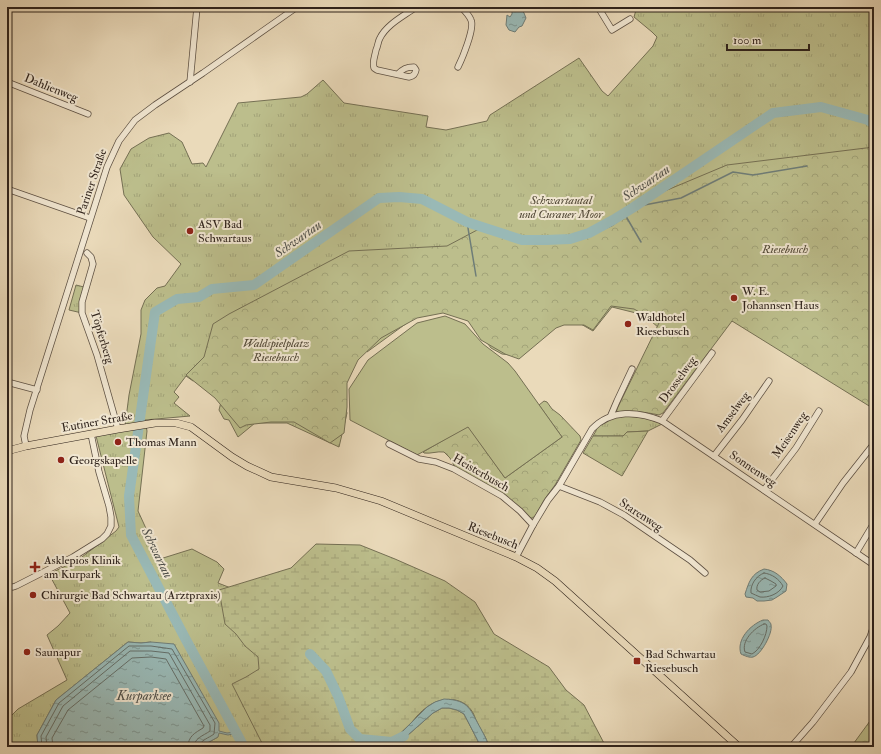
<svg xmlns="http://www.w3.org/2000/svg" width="881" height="754" viewBox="0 0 881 754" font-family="'IM FELL Double Pica',serif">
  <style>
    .grass { fill: url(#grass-tufts); stroke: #757054 }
    .forest { fill: url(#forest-crowns); stroke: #757054 }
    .wetland { fill: url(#wetland-marsh); stroke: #757054 }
    .garden { fill: #bcbe8c; stroke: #757054 }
    .water { fill: url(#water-ripples); stroke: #6e7d78 }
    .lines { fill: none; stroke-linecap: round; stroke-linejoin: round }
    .shore { stroke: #646e68; stroke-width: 1 }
    .stream { stroke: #6e7d78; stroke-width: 1.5 }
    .river { stroke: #99b9b6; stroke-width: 10 }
    .minor-casing { stroke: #5d5043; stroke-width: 7 }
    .major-casing { stroke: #2e221b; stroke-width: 8 }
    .minor { stroke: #f1e7d2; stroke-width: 5.5 }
    .major { stroke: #eadaba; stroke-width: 7 }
    .poi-dot { fill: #8f2418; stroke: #f1e7d2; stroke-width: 1.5 }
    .labels { text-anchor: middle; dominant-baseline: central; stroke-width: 4; stroke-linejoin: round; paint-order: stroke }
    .street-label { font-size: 12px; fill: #2e221b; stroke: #f1e7d2 }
    .park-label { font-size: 12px; font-style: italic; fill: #524937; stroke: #f1e7d2 }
    .poi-label { font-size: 12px; fill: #2e221b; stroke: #f1e7d2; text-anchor: start }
    .water-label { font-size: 13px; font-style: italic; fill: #4e4f4a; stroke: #f1e7d2 }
  </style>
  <defs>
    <pattern id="grass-tufts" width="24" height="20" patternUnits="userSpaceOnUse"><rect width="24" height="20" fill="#bcbe8c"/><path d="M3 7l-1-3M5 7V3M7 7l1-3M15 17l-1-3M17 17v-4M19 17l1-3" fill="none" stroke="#a2a378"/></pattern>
    <pattern id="forest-crowns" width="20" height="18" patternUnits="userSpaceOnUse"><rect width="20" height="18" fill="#bcbe8c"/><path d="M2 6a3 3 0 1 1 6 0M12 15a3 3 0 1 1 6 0" fill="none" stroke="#a2a378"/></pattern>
    <pattern id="wetland-marsh" width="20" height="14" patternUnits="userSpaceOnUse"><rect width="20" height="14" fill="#bcbe8c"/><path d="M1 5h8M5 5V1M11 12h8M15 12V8" fill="none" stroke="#a2a378"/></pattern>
    <pattern id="water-ripples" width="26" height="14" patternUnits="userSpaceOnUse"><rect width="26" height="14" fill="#99b9b6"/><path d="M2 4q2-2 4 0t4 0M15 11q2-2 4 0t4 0" fill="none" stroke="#7d9693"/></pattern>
  </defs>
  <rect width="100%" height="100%" fill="#eadaba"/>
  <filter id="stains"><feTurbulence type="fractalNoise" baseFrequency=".005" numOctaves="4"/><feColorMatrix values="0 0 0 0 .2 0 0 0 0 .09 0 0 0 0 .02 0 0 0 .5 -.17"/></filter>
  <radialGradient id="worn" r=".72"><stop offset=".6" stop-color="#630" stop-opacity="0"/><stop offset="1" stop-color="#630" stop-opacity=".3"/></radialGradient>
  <!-- grass -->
  <g class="grass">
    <polygon points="641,7 874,7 874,402 734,321 659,328 644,315 612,307 593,331 567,316 521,356 502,354 491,348 466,315 445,308 422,312 367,352 360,301 314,309 347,413 339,447 287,423 255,423 238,437 229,420 224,419 219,410 237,338 196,379 193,381 186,376 174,392 179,397 174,403 190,416 145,420 147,431 138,511 160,559 192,549 217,562 224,569 218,583 236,590 487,631 598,747 200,747 218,737 151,642 141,643 128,642 56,700 37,735 38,747 7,747 7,720 18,709 67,680 47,635 58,626 70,613 49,574 78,560 116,531 119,527 95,432 125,426 129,395 141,334 141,310 145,300 157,288 165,286 181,264 153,237 124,195 120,169 131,149 149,138 169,133 182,142 192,164 203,163 206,167 238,103 301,97 307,94 323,80 344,103 428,116 426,127 446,130 487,121 490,115 579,58 602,91 608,96 653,46 657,37 652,32 634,17 636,10"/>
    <polygon points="76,285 84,287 82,313 69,310"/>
    <path d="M625 416C638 417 650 418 662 424L648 431 627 432 623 436H593L596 431V428L612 417Z"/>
  </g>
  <!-- forest -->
  <g class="forest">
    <path d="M874 147V409L732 321 663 413 659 415C645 412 631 410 616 412V411L659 323 634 309 611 306 593 330 584 325H564L556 328 519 359 505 354 481 340 468 321 443 313 417 318 381 338 358 360 347 383V407L344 433 330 443 294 422H271L246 425 240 428 215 398 186 375 204 357 213 324 229 314 349 251 447 246 479 229 521 243 570 242 612 226 653 196 727 165Z"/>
    <path d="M544 401 547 402 552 409 560 415 580 436 581 440 555 485 544 500 534 518H531L529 517 522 509 502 494 455 467 450 458 444 452C437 451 431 454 424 453L423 452 468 426 505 478 562 437 539 405Z"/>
    <polygon points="648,431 622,476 583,453 593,436 623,436 627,432"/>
    <polygon points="870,721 874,724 874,747 851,747"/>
  </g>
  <!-- wetland -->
  <path class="wetland" d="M316 544 360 545 395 559 445 581 475 602 494 634 549 667 566 690 584 705 606 747H488C488 738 480 730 477 722 475 719 475 716 473 713 464 696 441 696 427 707 421 711 416 717 412 722 405 729 398 735 392 742H400L433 713 442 708H449L457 710 464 714 478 741 479 747H264L232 684 246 677 259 669 258 657 245 646 236 634 225 624 219 590 291 568Z"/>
  <!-- garden -->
  <polygon class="garden" points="445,316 465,324 483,344 508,363 515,371 562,437 505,478 468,427 417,455 350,420 349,389 368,360 417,323"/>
  <!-- water -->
  <g class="water">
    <polygon points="514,7 520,7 524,13 526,18 522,26 519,27 515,32 509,30 506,25 507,15 510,17 512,14 512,9"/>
    <path d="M764 569C774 570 781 576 787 584L786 591 777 597 772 600 764 601H757L753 598 746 597 745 594C749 582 751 574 764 569Z"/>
    <path d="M763 620H768C770 623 771 623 771 625 773 633 761 655 753 657 750 658 745 656 741 654 736 640 750 625 763 620Z"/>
    <polygon points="128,642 141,643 151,642 174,644 219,723 219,731 227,733 236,732 237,733 228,735 219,733 218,737 200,747 38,747 37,735 56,700"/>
    <path d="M444 699C470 700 470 710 481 729 484 735 488 741 488 747H479L478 741 464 714 457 710 449 708H442L433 713 400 742H392L427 707 435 702Z"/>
  </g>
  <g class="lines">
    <!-- shore -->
    <g class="shore">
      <path d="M764 573C772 574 779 579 783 586 779 594 768 598 760 597 757 596 754 594 751 593 750 585 756 576 764 573Z"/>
      <path d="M765 578 771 581 776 584V586L769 591 760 592 757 590C756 585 760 580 765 578Z"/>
      <path d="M764 624H766L767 626C767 635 760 650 752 654L745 652C741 641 754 628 764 624Z"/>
      <path d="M42 747 41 736 59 703 129 646H151L172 649 215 723 214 734C209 738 200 740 199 747"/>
      <path d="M47 747 46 737 63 706 130 651H151L169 653 210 725V731C203 736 194 738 194 747"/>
      <path d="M53 747 52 738 68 710 132 658 151 657 166 659 204 726 203 728C195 733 188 736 188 747"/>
    </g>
    <!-- stream -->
    <g class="stream">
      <polyline points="634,207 681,198 733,172 753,175 807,166"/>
      <polyline points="624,213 641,242"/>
      <polyline points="467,222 476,276"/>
    </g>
    <!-- river -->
    <g class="river">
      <polyline points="310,654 326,671 338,696 350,729 360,739 392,742 404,736"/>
      <polyline points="244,747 185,638 131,535 129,496 155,312 177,299 199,297 212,289 254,285 379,198 399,197 422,199 467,222 482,227 522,240 546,240 570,239 589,233 613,220 634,207 773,113 821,107 868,120 874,124"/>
    </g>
    <defs>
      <g id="minor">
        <polyline points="598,7 612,30 630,19"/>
        <path d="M458 67C462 59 475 28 471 20 469 15 465 11 461 7"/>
        <path d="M398 74C403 69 406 67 414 67L416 70C415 74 414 76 409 77L377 70 374 68C372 62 375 56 376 50 378 46 378 41 380 38 387 24 404 16 416 7"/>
        <polyline points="7,82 88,114"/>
        <polyline points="190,82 197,7"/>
        <polyline points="7,189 90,218"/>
        <polyline points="87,253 91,257 93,264 82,302 82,313 97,355 118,429"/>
        <polyline points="7,382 37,390"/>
        <polyline points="611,415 617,401 632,369"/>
        <polyline points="662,421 712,353"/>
        <polyline points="389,444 419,459 436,462 454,469 502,496 520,511 533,525"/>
        <polyline points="26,446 24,436 30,410 107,167 119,141 135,120 155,105 203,73 297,7"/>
        <polyline points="714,456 742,420 769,381"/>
        <polyline points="559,486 600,502 624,515 690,560 705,573"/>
        <polyline points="764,490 796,448 819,411"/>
        <polyline points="815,524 843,483 873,445"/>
        <polyline points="856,553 874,523"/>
        <path d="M516 557 533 525 548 500 559 486 592 429C611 409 638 411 662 421L874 565"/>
        <polyline points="7,587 13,587 16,586 73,557 102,539 107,534 111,526 111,517 109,506 99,472 91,434"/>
        <polyline points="791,747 813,722 851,672 870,637 874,625"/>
      </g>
      <polyline id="major" points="7,451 26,446 118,429 155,423 176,423 191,427 232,457 247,466 271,477 336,488 381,501 516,557 537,568 555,581 739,747"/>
    </defs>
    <!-- minor casing -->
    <use href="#minor" class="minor-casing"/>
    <!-- major casing -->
    <use href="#major" class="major-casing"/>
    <!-- minor -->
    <use href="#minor" class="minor"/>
    <!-- major -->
    <use href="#major" class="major"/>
  </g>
  <!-- markers -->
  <g class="poi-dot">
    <circle cx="190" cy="231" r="4"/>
    <circle cx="734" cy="298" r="4"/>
    <circle cx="628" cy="324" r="4"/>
    <circle cx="118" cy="442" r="4"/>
    <circle cx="61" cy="460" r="4"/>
    <path d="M33 561h4v4h4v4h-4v4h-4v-4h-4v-4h4z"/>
    <circle cx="33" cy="595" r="4"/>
    <circle cx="27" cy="652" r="4"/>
    <rect x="633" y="657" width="8" height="8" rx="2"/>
  </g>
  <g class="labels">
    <!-- street labels -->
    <g class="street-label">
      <text transform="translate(51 88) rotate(22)">Dahlienweg</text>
      <text transform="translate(92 182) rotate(-71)">Pariner Straße</text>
      <text transform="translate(102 337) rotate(73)">Töpferberg</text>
      <text transform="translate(678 380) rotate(-54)">Drosselweg</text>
      <text transform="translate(733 412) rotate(-53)">Amselweg</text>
      <text transform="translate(97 422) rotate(-10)">Eutiner Straße</text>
      <text transform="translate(790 435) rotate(-56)">Meisenweg</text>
      <text transform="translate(753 469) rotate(34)">Sonnenweg</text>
      <text transform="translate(481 473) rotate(30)">Heisterbusch</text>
      <text transform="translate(641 515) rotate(33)">Starenweg</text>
      <text transform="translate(493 536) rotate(22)">Riesebusch</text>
    </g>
    <!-- park labels -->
    <g class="park-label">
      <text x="561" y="200">Schwartautal<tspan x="561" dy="14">und Curauer Moor</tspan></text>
      <text x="785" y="249">Riesebusch</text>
      <text x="276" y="343">Waldspielplatz<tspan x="276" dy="14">Riesebusch</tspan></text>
    </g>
    <!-- poi labels -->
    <g class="poi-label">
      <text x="198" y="224">ASV Bad<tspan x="198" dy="14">Schwartaus</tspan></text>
      <text x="742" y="291">W. E.<tspan x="742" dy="14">Johannsen Haus</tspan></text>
      <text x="636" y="317">Waldhotel<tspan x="636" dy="14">Riesebusch</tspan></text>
      <text x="126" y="442">Thomas Mann</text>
      <text x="69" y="460">Georgskapelle</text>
      <text x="44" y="560">Asklepios Klinik<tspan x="44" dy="14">am Kurpark</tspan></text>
      <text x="41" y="595">Chirurgie Bad Schwartau (Arztpraxis)</text>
      <text x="35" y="652">Saunapur</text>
      <text x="645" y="654">Bad Schwartau<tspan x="645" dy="14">Riesebusch</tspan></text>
    </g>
    <!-- water labels -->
    <g class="water-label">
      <text transform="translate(646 183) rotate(-34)">Schwartau</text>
      <text transform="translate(298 239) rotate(-35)">Schwartau</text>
      <text transform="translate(157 553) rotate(64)">Schwartau</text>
      <text x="144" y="696">Kurparksee</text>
    </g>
  </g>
  <!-- margin -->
  <rect width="881" height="754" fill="none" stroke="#eadaba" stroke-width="24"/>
  <rect x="8" y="8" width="865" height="738" fill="none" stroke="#2e221b" stroke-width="2"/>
  <rect x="12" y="12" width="857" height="730" fill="none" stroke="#2e221b"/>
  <!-- scale -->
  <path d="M727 44v6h82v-6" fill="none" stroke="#2e221b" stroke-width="2"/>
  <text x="733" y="44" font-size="12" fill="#2e221b" stroke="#f1e7d2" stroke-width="3" paint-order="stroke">100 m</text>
  <rect width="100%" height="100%" filter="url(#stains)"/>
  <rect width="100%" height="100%" fill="url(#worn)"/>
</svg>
